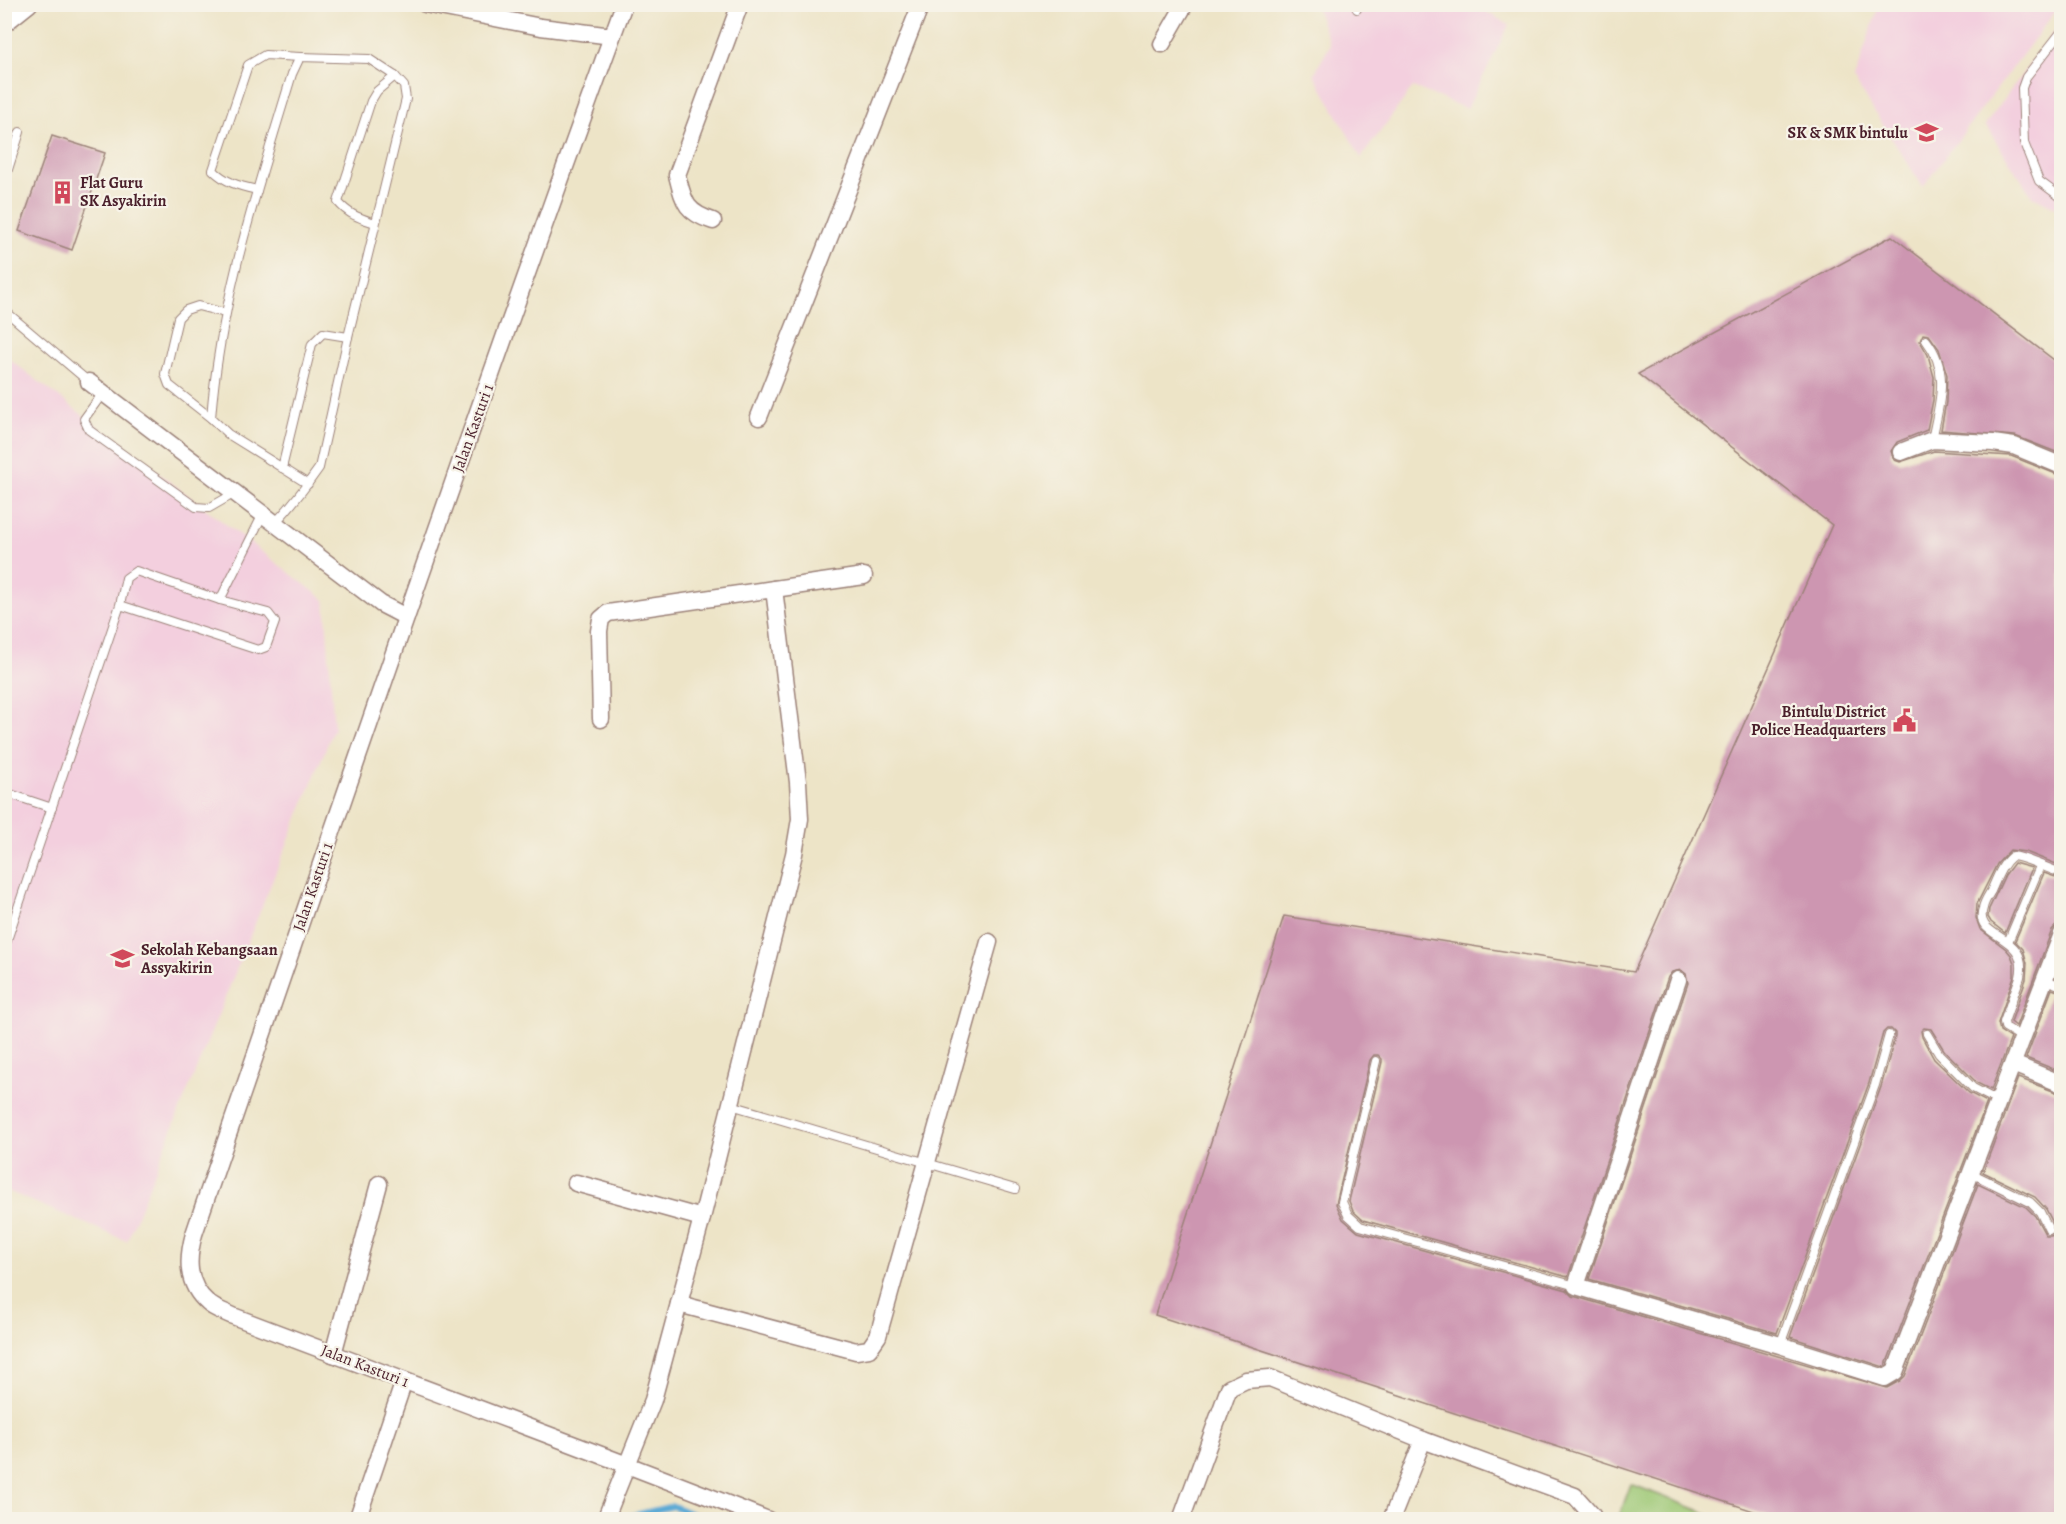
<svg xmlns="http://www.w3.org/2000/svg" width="2066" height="1524" viewBox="0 0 2066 1524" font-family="Alegreya,serif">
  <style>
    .built { fill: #f3cfde }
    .green { fill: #9dc875; stroke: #747450; stroke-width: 1.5 }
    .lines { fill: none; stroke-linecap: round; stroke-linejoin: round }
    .stream { stroke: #5caad5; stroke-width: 6 }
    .building { fill: #cd96b1 }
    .lane-casing { stroke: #9c8279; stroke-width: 10 }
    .street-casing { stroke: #9c8279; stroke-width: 19 }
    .lane { stroke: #fff; stroke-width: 8 }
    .street { stroke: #fff; stroke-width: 16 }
    .labels { text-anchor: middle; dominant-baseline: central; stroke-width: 4.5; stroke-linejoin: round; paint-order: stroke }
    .poi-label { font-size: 16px; font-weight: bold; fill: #4a1f2b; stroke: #f7f3e8; text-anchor: end }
    .street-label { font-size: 16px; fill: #4a1f2b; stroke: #f7f3e8 }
  </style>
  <rect width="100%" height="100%" fill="#f7f3e8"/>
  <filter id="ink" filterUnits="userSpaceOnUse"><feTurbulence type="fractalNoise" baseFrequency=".0167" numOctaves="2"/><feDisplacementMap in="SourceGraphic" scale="12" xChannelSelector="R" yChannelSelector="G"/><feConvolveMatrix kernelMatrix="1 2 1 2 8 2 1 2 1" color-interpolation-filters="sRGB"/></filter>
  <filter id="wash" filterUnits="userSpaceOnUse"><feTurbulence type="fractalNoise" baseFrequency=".008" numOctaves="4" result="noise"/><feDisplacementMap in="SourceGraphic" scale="24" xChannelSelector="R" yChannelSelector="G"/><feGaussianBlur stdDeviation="1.35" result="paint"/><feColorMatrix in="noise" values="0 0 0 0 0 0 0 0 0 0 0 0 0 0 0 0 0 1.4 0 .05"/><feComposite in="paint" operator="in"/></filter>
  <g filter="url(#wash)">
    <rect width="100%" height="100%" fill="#ede4c7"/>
    <!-- built -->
    <g class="built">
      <polygon points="1315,5 1475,5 1509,25 1467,109 1413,87 1361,158 1314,74 1330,45"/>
      <polygon points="1879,5 2060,5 1923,187 1854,80"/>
      <polygon points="2061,22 2061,210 2032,196 1985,125"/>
      <polygon points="4,355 325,600 334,728 127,1241 5,1190"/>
    </g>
    <!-- green -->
    <polygon class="green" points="1631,1484 1721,1519 1618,1519"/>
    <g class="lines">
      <!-- stream -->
      <polyline class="stream" points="626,1520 627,1517 673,1506 706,1520"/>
    </g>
    <g id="blocks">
      <!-- building -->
      <g class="building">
        <polygon points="52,136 105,153 72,250 19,231"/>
        <polygon points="1892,236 2054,360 2061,367 2061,454 2015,436 1941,430 1946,402 1947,375 1939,349 1929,335 1923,334 1920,341 1928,355 1934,377 1933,400 1927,430 1897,442 1891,451 1894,460 1900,462 1934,451 2011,456 2061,476 2061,866 2026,852 2010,850 1997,864 1977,904 1976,918 1980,929 2006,949 2011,955 2014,963 2014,976 1998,1023 2000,1031 2011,1038 1991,1090 1977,1083 1944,1050 1931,1029 1924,1028 1921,1031 1922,1037 1934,1059 1969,1093 1987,1102 1886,1365 1884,1367 1790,1337 1881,1087 1895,1037 1895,1033 1891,1029 1887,1029 1883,1033 1869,1083 1777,1333 1589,1279 1688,983 1686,974 1681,970 1672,972 1668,977 1568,1277 1363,1220 1353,1211 1349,1201 1382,1062 1382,1059 1378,1055 1374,1055 1370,1060 1336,1204 1343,1219 1358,1232 1567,1290 1573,1296 1887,1388 1900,1381 1905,1376 1978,1184 2026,1207 2035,1216 2046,1236 2051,1236 2055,1233 2055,1227 2046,1209 2035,1197 1983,1172 2018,1078 2061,1094 2061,1520 1781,1520 1155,1315 1284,916 1634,972 1832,525 1638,374"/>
        <polygon points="2014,863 2032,868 2005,933 1991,922 1988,917 1989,909 2005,875"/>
        <polygon points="2044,873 2061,879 2061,924 2056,926 2052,930 2016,1026 2011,1022 2026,979 2027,963 2023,949 2015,941"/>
        <polygon points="2052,989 2061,992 2061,1072 2026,1058"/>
      </g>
    </g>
  </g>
  <g filter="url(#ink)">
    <use href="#blocks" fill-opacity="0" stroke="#9c8279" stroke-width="1.5"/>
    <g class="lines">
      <defs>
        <g id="lane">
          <polyline points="1357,9 1359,4"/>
          <polyline points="2062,31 2026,77 2022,88 2024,143 2039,181 2062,198"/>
          <polyline points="4,182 20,132"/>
          <path d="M257 190C240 186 226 183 213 170L248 65 265 55 300 57"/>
          <path d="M375 223C360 218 349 215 338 202L371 101 377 91 395 76"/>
          <polyline points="4,310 89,382"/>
          <path d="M1926 340C1951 372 1939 404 1932 440"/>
          <polyline points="103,393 84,419 89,430 196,507 209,508 235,493"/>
          <polyline points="211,418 169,385 165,374 178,318 186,310 198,306 225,313"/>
          <polyline points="282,468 312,344 323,333 348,337"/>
          <path d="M275 523C291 506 305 488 319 468L348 337 406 99 404 86 395 76 369 59 300 57 292 74C258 187 220 300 211 418L228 434 308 484"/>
          <polyline points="220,600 263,514"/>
          <polyline points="4,792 52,808"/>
          <polyline points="2008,942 2040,866"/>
          <polyline points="4,949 120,605 126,578 136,571 220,600 268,613 275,622 266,647 258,650 120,605"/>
          <polyline points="2045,980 2062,986"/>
          <polyline points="1927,1034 1939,1054 1973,1088 1998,1101"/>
          <path d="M2023 1038 2005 1027 2004 1022 2020 977C2030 932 1972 940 1983 908 1984 902 1988 896 1991 891 1997 878 2001 865 2012 856 2026 857 2047 869 2062 873"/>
          <polyline points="1376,1061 1342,1202 1348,1215 1360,1226 1576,1286"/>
          <polyline points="731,1105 1015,1189"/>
          <polyline points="1971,1173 2030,1202 2040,1212 2049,1230"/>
          <polyline points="1780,1345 1875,1085 1889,1035"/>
        </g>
        <g id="street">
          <polyline points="425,4 541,27 612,36"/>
          <path d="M624 4C475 412 335 823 194 1234 187 1259 186 1284 208 1303 214 1309 225 1312 233 1316 411 1384 591 1449 768 1520"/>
          <polyline points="4,24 29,4"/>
          <polyline points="1162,44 1185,4"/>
          <path d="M713 221C685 212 684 202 677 175L740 4"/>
          <polyline points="89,382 381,604 406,617"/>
          <polyline points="759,417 921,4"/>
          <polyline points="1901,452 1932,440 1993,443 2014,446 2062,466"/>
          <polyline points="774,589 864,576"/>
          <polyline points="601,719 599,631 601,619 608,613 774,589 798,782 800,819 794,854 702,1218 653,1400 605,1520"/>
          <polyline points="1678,980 1576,1286 1780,1345 1885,1378 1895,1372 2062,934"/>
          <polyline points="2013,1064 2062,1084"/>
          <polyline points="576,1183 702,1218"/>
          <polyline points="679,1304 856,1351 869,1349 878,1336 989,942"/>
          <polyline points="333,1354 379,1184"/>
          <polyline points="357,1520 404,1381"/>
          <polyline points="1181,1520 1229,1388 1246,1380 1270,1378 1423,1440 1575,1496 1592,1515 1592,1520"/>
          <polyline points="1391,1520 1423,1440"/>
        </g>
      </defs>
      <!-- lane casing -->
      <use href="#lane" class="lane-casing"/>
      <!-- street casing -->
      <use href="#street" class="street-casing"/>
      <!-- lane -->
      <use href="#lane" class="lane"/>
      <!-- street -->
      <use href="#street" class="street"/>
    </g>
  </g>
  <!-- icons -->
  <defs>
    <symbol id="school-bare" viewBox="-9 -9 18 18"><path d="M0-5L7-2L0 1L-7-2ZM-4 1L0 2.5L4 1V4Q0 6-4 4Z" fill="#d1495b" stroke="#f7f3e8" stroke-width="2.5" paint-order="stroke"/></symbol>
    <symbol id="building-bare" viewBox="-9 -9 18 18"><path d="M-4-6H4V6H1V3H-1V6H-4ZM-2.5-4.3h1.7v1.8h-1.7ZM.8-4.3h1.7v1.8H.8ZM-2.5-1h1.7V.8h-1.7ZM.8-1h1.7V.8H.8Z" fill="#d1495b" stroke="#f7f3e8" stroke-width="2.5" paint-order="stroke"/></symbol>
    <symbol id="civic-bare" viewBox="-9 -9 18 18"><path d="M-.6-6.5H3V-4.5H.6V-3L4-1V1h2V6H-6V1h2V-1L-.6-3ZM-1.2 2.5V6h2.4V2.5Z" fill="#d1495b" stroke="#f7f3e8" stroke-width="2.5" paint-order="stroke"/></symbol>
  </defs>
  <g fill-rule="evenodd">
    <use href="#school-bare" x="1910" y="116" width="33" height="33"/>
    <use href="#building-bare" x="46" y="176" width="33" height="33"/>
    <use href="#civic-bare" x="1888" y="704" width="33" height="33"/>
    <use href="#school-bare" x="106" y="942" width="33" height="33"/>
  </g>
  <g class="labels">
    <!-- poi labels -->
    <g class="poi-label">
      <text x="1908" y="133">SK &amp; SMK bintulu</text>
      <text x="80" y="183" text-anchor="start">Flat Guru<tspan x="80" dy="18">SK Asyakirin</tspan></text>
      <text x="1886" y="712">Bintulu District<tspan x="1886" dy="18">Police Headquarters</tspan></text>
      <text x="141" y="950" text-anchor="start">Sekolah Kebangsaan<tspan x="141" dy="18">Assyakirin</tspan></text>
    </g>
    <!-- street labels -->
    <g class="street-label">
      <text transform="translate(473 428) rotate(-70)">Jalan Kasturi 1</text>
      <text transform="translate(313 887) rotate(-71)">Jalan Kasturi 1</text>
      <text transform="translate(365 1366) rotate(21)">Jalan Kasturi 1</text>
    </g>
  </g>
  <!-- margin -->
  <rect width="2066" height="1524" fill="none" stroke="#f7f3e8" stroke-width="24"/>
</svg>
